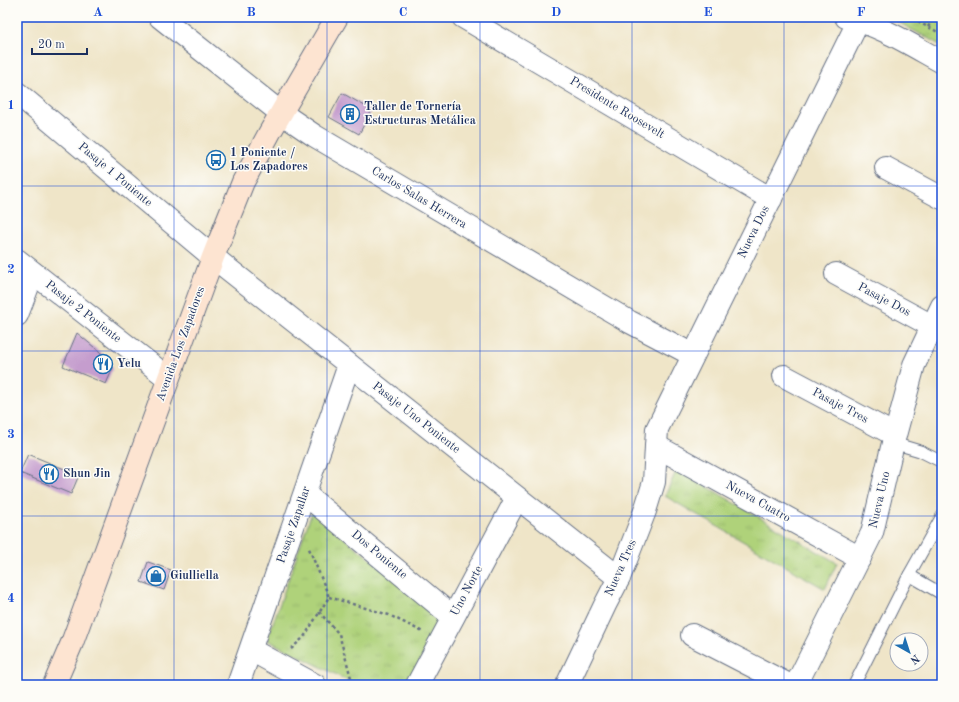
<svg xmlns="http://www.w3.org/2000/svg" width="959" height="702" viewBox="0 0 959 702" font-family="'Old Standard TT',serif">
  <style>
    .park { fill: url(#park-tufts); stroke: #65806c }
    .building { fill: #c59dce }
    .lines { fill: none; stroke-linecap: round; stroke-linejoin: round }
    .lane-casing { stroke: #656f83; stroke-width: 13 }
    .street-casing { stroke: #656f83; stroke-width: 24 }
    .secondary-casing { stroke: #656f83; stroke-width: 24 }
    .path { stroke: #656f83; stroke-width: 2.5; stroke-dasharray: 3 3; stroke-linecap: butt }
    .lane { stroke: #fff; stroke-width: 11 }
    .street { stroke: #fff; stroke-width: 22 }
    .secondary { stroke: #fde4d1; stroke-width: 22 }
    .grid { fill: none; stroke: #1d4ed8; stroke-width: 1; stroke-opacity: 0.55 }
    .labels { text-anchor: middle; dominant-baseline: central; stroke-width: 3; stroke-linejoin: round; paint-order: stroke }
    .poi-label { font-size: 12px; font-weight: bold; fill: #1b2f5e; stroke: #fdfcf7; text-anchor: start }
    .street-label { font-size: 12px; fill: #1b2f5e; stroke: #fdfcf7 }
    .neatline { fill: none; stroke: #1d4ed8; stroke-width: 1.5 }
    .grid-label { font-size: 13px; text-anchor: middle; font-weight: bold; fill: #1d4ed8 }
  </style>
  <defs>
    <pattern id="park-tufts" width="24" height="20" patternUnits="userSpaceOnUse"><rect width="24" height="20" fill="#afd27a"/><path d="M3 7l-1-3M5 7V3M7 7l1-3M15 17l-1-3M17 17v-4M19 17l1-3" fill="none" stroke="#96b56c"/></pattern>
  </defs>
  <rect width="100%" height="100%" fill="#fdfcf7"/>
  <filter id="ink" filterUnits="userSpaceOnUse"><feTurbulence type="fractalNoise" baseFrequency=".025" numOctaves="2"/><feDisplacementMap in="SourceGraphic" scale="8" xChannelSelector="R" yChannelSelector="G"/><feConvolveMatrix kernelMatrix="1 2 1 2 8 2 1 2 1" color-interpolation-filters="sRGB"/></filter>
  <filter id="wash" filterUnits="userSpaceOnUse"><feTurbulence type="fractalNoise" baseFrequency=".012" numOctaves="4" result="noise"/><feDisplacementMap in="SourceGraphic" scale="16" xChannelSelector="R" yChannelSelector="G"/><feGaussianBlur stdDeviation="0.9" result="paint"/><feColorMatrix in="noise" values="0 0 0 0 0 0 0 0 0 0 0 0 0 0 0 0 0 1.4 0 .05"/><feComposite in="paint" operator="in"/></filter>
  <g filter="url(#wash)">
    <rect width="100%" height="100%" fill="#efe5c8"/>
    <!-- park -->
    <g class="park">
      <polygon points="889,17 942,17 942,46"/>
      <polygon points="677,469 837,563 825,589 665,496"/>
      <polygon points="312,512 443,618 407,685 357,685 267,640"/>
    </g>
    <g id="blocks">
      <!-- building -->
      <g class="building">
        <polygon points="342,93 372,110 359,134 329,117"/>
        <polygon points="77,333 106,357 113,368 106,384 63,366"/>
        <polygon points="28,454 79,475 71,494 20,473"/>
        <polygon points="148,562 171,570 164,590 141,582"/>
      </g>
    </g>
  </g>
  <g filter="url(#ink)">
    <use href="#blocks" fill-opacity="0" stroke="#656f83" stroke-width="1"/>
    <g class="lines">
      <defs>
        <g id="lane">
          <polyline points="893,443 920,451 942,462"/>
          <polyline points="909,575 942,594"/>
          <polyline points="854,685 909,575 942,516"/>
        </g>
        <g id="street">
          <polyline points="160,17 281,113 315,136 630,322 693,355"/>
          <polyline points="463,17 771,199"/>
          <path d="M846 17C880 25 911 45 942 62"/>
          <polyline points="17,93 213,257 619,578"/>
          <polyline points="886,168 942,198"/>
          <polyline points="17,260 168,378"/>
          <polyline points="836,274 932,326"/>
          <polyline points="17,315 33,273"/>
          <polyline points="784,376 895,435"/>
          <polyline points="656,446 860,558"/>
          <polyline points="305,494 453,617"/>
          <polyline points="692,635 789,685"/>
          <polyline points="251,650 315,685"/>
          <polyline points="238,685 349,365"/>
          <polyline points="417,685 517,498"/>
          <polyline points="567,685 605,605 619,578 645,511 654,482 657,429 859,20"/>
          <polyline points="796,685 872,533 893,443 914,365 942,306"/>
        </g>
        <polyline id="secondary" points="54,685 72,643 213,257 243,182 270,132 337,17"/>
      </defs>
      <!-- lane casing -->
      <use href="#lane" class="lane-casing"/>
      <!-- street casing -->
      <use href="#street" class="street-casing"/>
      <!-- secondary casing -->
      <use href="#secondary" class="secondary-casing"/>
      <!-- path -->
      <g class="path">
        <polyline points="914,17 922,24 942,34"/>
        <polyline points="928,27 934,17"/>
        <polyline points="329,597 389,615 423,632"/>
        <polyline points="319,612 339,634 353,685"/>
        <polyline points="291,649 304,637 329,597 308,546"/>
      </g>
      <!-- lane -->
      <use href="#lane" class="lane"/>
      <!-- street -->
      <use href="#street" class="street"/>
      <!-- secondary -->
      <use href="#secondary" class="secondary"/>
    </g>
  </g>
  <!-- grid -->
  <path class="grid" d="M174 17V685M327 17V685M480 17V685M632 17V685M784 17V685M17 186H942M17 351H942M17 516H942"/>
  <!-- icons -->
  <defs>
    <symbol id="building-ring" viewBox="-11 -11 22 22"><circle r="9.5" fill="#fdfcf7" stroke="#1f6fb2" stroke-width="1.5"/><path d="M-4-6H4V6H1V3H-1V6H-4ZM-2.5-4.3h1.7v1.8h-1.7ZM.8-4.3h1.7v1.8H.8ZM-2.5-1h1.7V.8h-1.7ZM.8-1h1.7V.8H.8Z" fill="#1f6fb2"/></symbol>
    <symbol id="bus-ring" viewBox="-11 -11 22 22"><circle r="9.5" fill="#fdfcf7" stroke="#1f6fb2" stroke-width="1.5"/><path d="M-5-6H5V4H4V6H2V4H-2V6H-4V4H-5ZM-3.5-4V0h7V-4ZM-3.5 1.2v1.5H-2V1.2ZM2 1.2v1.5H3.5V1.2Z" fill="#1f6fb2"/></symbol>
    <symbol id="restaurant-ring" viewBox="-11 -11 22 22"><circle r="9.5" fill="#fdfcf7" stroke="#1f6fb2" stroke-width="1.5"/><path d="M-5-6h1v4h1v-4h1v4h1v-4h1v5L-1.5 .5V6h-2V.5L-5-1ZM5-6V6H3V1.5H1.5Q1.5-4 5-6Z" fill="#1f6fb2"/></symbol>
    <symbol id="shop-ring" viewBox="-11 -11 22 22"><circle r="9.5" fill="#fdfcf7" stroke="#1f6fb2" stroke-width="1.5"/><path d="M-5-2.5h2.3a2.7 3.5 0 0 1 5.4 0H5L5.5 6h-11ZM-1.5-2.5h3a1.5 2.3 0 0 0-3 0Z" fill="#1f6fb2"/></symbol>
  </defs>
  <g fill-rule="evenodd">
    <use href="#building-ring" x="339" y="103" width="22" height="22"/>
    <use href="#bus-ring" x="205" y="149" width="22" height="22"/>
    <use href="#restaurant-ring" x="92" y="353" width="22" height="22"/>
    <use href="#restaurant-ring" x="38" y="463" width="22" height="22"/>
    <use href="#shop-ring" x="145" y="565" width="22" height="22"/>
  </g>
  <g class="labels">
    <!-- poi labels -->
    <g class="poi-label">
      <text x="364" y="107">Taller de Tornería<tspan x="364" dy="14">Estructuras Metálica</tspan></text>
      <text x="230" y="153">1 Poniente /<tspan x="230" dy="14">Los Zapadores</tspan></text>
      <text x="117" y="364">Yelu</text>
      <text x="63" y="474">Shun Jin</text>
      <text x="170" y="576">Giulliella</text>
    </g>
    <!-- street labels -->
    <g class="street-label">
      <text transform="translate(617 108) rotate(31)">Presidente Roosevelt</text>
      <text transform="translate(115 175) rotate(40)">Pasaje 1 Poniente</text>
      <text transform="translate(419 198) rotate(31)">Carlos Salas Herrera</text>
      <text transform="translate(754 232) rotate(-64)">Nueva Dos</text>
      <text transform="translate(884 300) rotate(28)">Pasaje Dos</text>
      <text transform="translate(83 312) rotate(38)">Pasaje 2 Poniente</text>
      <text transform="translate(181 344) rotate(-70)">Avenida Los Zapadores</text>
      <text transform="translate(840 406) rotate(28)">Pasaje Tres</text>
      <text transform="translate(416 418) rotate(38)">Pasaje Uno Poniente</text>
      <text transform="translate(880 500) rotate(-77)">Nueva Uno</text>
      <text transform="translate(758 502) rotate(29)">Nueva Cuatro</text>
      <text transform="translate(294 525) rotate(-71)">Pasaje Zapallar</text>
      <text transform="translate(379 555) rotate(40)">Dos Poniente</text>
      <text transform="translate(621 568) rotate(-66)">Nueva Tres</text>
      <text transform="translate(467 591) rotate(-62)">Uno Norte</text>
    </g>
  </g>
  <!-- margin -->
  <rect width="959" height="702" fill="none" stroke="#fdfcf7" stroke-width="44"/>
  <!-- north arrow -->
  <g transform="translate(909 652) rotate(141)"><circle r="19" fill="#fdfcf7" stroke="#a3aaba"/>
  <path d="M0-3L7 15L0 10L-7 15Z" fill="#1f6fb2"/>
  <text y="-6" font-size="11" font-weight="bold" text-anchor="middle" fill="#1b2f5e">N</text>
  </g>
  <!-- scale -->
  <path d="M32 48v6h55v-6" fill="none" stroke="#1b2f5e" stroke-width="2"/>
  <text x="38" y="48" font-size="12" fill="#1b2f5e" stroke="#fdfcf7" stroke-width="3" paint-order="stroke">20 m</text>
  <rect x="22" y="22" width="915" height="658" class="neatline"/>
  <g class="grid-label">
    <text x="98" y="16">A</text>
    <text x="251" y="16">B</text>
    <text x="403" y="16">C</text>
    <text x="556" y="16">D</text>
    <text x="708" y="16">E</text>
    <text x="861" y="16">F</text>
    <text x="11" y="109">1</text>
    <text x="11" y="273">2</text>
    <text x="11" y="438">3</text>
    <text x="11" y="602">4</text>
  </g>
</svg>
